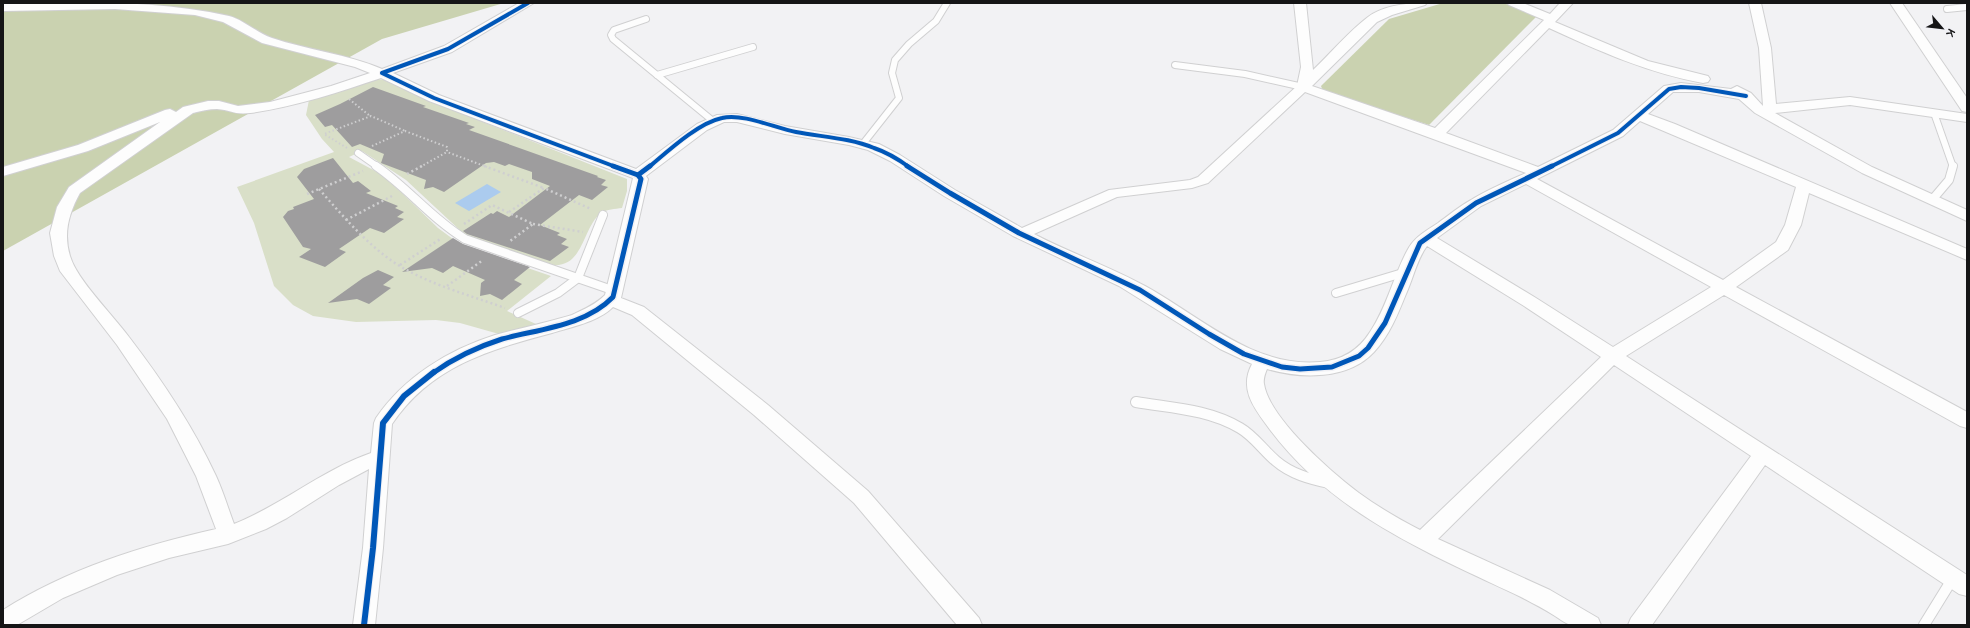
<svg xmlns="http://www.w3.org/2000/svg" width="1970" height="628" viewBox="0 0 1970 628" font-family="Quicksand,sans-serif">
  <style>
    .green { fill: #d9dfc8 }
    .forest { fill: #cad2b0 }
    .water { fill: #abcbee }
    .building { fill: #9e9d9e }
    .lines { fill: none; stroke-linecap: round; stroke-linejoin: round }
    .service-far2-casing { stroke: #d0d0d1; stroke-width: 8 }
    .service-far1-casing { stroke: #d0d0d1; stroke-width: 10 }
    .service-casing { stroke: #d0d0d1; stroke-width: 12 }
    .minor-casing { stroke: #d0d0d1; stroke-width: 2 }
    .path-far1 { stroke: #cfcfd0; stroke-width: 2; stroke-dasharray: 1.5 2.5; stroke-linecap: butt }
    .path { stroke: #cfcfd0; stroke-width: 2.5; stroke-dasharray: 2 3; stroke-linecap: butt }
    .service-far2 { stroke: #fdfdfd; stroke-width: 6 }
    .service-far1 { stroke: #fdfdfd; stroke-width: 8 }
    .service { stroke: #fdfdfd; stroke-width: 10 }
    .minor { fill: #fdfdfd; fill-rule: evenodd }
    .cycleway-far2-casing { stroke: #f1f1f5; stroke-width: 6 }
    .cycleway-far1-casing { stroke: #f1f1f5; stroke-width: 8 }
    .cycleway-casing { stroke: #f1f1f5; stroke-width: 8 }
    .cycleway-far2 { stroke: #0057b8; stroke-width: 4 }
    .cycleway-far1 { stroke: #0057b8; stroke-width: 5 }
    .cycleway { stroke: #0057b8; stroke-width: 6 }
  </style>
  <rect width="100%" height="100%" fill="#f2f2f4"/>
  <!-- green -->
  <path class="green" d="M378 79 384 80 420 97 627 179V191L622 208C615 209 607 209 601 213 582 228 584 268 552 265L465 235 406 180 362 151 349 157 379 173 401 192 438 228 453 239 470 248 551 276 507 311 536 324 499 334 460 323 436 320 356 322 313 316 293 305 274 286 254 223 237 187 334 152 322 139 306 115 309 100Z"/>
  <!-- forest -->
  <g class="forest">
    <polygon points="3,3 504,3 382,39 3,251"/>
    <polygon points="1443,3 1504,3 1536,17 1429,125 1323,91 1321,86 1389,19"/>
  </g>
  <!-- water -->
  <polygon class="water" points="487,184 501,192 469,211 455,203"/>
  <!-- building -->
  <g class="building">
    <polygon points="373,87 426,106 423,107 469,123 466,124 475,127 469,130 598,176 597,177 606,180 601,185 608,187 592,200 579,195 540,225 560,233 557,235 567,239 561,244 569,247 550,261 467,234 463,231 491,213 493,214 497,211 509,217 550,186 532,179 532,172 509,164 505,166 494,162 486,163 444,192 433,187 424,189 426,180 381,163 384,154 360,144 352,147 332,125 325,127 315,115 340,104"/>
    <polygon points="333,158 353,183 358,181 371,191 366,193 398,206 395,208 404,212 397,217 404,219 384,233 370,228 339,249 346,252 325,267 299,257 311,249 303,247 283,217 288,211 294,209 293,207 314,199 297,177 304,169"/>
    <polygon points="453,238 463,244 530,267 514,280 522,284 502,300 490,294 480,296 481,283 485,280 453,266 443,273 432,268 402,272"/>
    <polygon points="378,270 394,277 383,285 391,288 369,304 357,299 328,303 363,278"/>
  </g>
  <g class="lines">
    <defs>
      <g id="service-far2">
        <polyline points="1947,9 1967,7"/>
        <polyline points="646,19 614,30 611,35 613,39 713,121"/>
        <polyline points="1175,65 1245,74 1303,87"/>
        <polyline points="657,75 753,47"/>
        <polyline points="1934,113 1953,167"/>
        <polyline points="862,145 899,98 892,73 895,60 909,44 936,21 947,3"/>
        <polyline points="358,153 378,167"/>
      </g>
      <g id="service-far1">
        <path d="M376 166C408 188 432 219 465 239L615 291"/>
        <polyline points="1932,200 1949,180 1953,166"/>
        <polyline points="1336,293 1406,272"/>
        <polyline points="518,313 558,293 578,278 603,215"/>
      </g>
      <g id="service">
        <path d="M1136 402C1171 408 1208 409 1240 428 1254 436 1263 450 1276 461 1291 474 1310 479 1329 483"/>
        <polyline points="1924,625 1953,578"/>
      </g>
      <g id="minor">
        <path d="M3 3C77 2 156 0 229 16 244 20 257 33 272 38 308 50 347 54 382 69L444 46 519 3H534L452 52 393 73 439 95 636 169 697 124 717 115 737 114 785 126 849 137 879 144 900 155 955 190 1022 228 1109 190 1190 180 1198 177 1297 86 1301 67 1294 3H1306L1313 70C1331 53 1348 32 1368 17 1384 5 1408 3 1427 3L1425 5 1392 15 1377 22 1312 86 1435 128 1544 20 1509 5 1507 3H1523L1550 14 1560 3H1573L1555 22 1648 61 1708 76 1710 79 1708 82 1703 83C1648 73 1599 51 1549 28L1446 133 1538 167 1613 130 1664 86 1681 83 1731 89 1737 86 1751 93 1763 106 1759 48 1749 3H1761L1771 48 1776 104 1850 97 1967 114V122L1850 105 1775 113 1872 167 1967 210V221L1862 173 1755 113 1739 99 1699 92H1673L1648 114 1675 124 1967 249V260L1809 193 1801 225 1788 250 1736 287 1967 412V428L1960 426 1724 295 1626 356 1967 575V596L1959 594 1765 465 1652 625H1628L1631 618 1751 456 1614 365 1438 539 1550 590 1598 618 1601 625C1592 625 1580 627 1571 625 1566 624 1560 619 1555 616 1544 609 1532 603 1521 597 1426 552 1332 514 1268 427 1253 407 1239 388 1252 364L1220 349 1119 286 1013 236 944 196 890 161 868 150 849 145 785 134 737 122H724L707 130 646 176 648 179 621 298 644 307 768 405 868 491 979 618 982 625H957L854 503 754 415 632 315 613 307C598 322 571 327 552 333 489 350 431 366 392 424L383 548 375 625H353L363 548 369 469 339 485 287 518 266 529 228 544 169 558 117 575 63 598 17 625H3V610C68 569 141 546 216 529L196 476 167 419 117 345 60 271 54 256 50 233 57 207 69 187 160 122 88 151 3 176V167L78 145 165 110 170 109 176 112 183 107 208 101H219L238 106 270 102 331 86 370 73 355 67 262 43 223 22 195 15 115 9 3 11ZM381 78 429 101 633 178 605 295C595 305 584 309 572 315 546 323 520 328 495 335 448 350 404 377 376 418L374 423 371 453C322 470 282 505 234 524 228 508 223 491 216 476 193 426 162 380 129 337 113 315 77 280 70 256 63 233 69 213 80 193L193 113C201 111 209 109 217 109 231 110 234 115 250 113 295 107 339 92 381 78ZM1305 92 1526 173C1508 181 1489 189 1471 200 1460 206 1449 215 1438 223 1426 231 1414 237 1407 251 1393 277 1387 307 1370 332 1358 351 1342 360 1320 362 1253 368 1200 316 1145 286 1109 266 1070 253 1034 234L1117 197 1192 188 1208 183ZM1640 121 1796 187 1785 225 1776 242 1723 280 1537 179 1623 136ZM1526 184 1711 287 1613 347 1536 298 1437 238 1481 206ZM1427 246 1524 306 1601 357 1420 530C1399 519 1378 507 1359 493 1332 473 1269 418 1264 384 1263 379 1265 374 1267 369 1301 379 1348 380 1374 352 1389 336 1398 314 1406 294 1413 279 1417 259 1427 246Z"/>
        <polygon points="1890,3 1902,3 1967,98 1967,112 1962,111"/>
      </g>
    </defs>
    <!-- service-far2 casing -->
    <use href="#service-far2" class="service-far2-casing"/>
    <!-- service-far1 casing -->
    <use href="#service-far1" class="service-far1-casing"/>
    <!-- service casing -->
    <use href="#service" class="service-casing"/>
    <!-- minor casing -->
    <use href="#minor" class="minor-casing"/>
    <!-- path-far1 -->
    <g class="path-far1">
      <polyline points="349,99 370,116"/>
      <polyline points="372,146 405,131 447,147 447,152 487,167"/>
      <polyline points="347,148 324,134 371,116 405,131"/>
      <polyline points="420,167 447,152"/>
    </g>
    <!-- path -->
    <g class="path">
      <polyline points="484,166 544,188"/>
      <polyline points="407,174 422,166"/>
      <path d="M319 189C343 216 367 245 398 265 431 285 469 295 505 308"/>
      <polyline points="307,194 363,171"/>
      <polyline points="509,212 544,188 591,209"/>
      <polyline points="346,220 392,196"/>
      <polyline points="464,224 492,205 533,224 510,241"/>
      <polyline points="533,224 583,232"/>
      <polyline points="400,265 442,238"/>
      <polyline points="447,286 483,260"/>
    </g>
    <!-- service-far2 -->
    <use href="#service-far2" class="service-far2"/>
    <!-- service-far1 -->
    <use href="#service-far1" class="service-far1"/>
    <!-- service -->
    <use href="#service" class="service"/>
    <!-- minor -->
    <use href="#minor" class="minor"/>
    <defs>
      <g id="cycleway-far2">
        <polyline points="528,3 448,49 382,73 434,98 616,167"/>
        <path d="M649 167C668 151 698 123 722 118 743 113 775 128 796 132 822 137 850 138 874 148 886 152 898 159 909 167"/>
        <polyline points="1550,167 1618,133 1669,89 1681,87 1699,88 1746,96"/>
      </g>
      <g id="cycleway-far1">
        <polyline points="907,166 950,193 1019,233 1140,290 1209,334 1244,354 1282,367 1300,369 1332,367 1359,356 1368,348 1385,323 1420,243 1476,203 1552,166"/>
        <polyline points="638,175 650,166"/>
        <path d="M433 373C454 358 477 347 502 339 539 329 585 326 613 297L641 179 638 175 613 166"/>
      </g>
      <polyline id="cycleway" points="364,625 373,548 383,423 404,396 434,372"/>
    </defs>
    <!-- cycleway-far2 casing -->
    <use href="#cycleway-far2" class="cycleway-far2-casing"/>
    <!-- cycleway-far1 casing -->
    <use href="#cycleway-far1" class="cycleway-far1-casing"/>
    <!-- cycleway casing -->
    <use href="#cycleway" class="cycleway-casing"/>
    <!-- cycleway-far2 -->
    <use href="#cycleway-far2" class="cycleway-far2"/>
    <!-- cycleway-far1 -->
    <use href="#cycleway-far1" class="cycleway-far1"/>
    <!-- cycleway -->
    <use href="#cycleway" class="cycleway"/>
  </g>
  <!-- border -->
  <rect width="1970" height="628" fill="none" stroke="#151516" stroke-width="8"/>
  <!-- north arrow -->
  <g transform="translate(1942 28) rotate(118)" stroke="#f1f1f5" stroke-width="3" paint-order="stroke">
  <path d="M0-3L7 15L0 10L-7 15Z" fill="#151516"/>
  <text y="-6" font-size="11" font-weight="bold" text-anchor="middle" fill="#151516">K</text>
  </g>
</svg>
